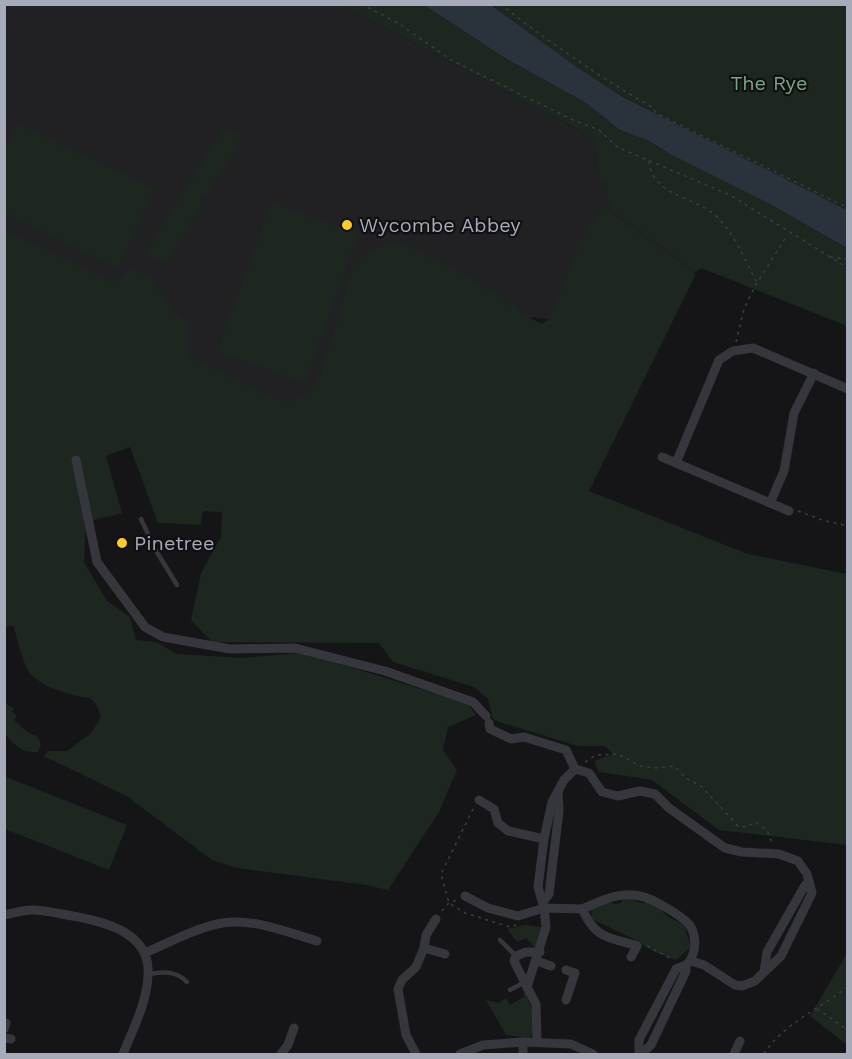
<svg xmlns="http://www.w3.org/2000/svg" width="852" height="1059" viewBox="0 0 852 1059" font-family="'Work Sans',sans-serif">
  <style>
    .built { fill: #212124 }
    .green { fill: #1d261f }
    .water { fill: #2a323c }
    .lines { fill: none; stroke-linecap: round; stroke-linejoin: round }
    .path { stroke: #3c3d44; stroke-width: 1.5; stroke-dasharray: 3 4.5; stroke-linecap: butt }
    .lane { stroke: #36363d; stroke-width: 4.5 }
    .street { stroke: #36363d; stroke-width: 9 }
    .poi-dot { fill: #ffcc26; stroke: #101012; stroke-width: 2 }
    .labels { text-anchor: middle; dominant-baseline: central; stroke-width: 4.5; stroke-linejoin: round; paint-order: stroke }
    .park-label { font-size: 20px; fill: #7ba582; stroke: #101012 }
    .poi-label { font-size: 20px; fill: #a6aab9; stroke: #101012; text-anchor: start }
  </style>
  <rect width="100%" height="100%" fill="#151517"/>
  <!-- built -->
  <polygon class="built" points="4,5 342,5 581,131 611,152 701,268 622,328 512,315 312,420 175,369 5,245"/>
  <!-- green -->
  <g class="green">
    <polygon points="342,5 424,5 505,58 586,103 620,130 649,141 670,154 768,203 847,248 847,326 701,268 695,271 615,212 607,201 606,184 599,179 596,142 581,131"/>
    <polygon points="491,5 847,5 847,210 621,96 574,65"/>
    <polygon points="18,123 156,189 118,268 5,214 5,151"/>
    <polygon points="223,129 244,136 213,186 210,186 209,194 201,194 201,209 165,264 145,253"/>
    <polygon points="271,202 359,234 305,383 217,352"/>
    <path d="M603 204 613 214 696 274 589 491 748 554 847 574V845L719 830 652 780 599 772 594 761 613 754 605 746H578L499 722 493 719 488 699 474 687 393 662 379 643 212 642 191 620 201 573 221 537 222 512 203 511 201 525 158 523 130 447 106 456 122 513 86 522 84 562 107 601 130 617 136 640 156 642 177 654 243 658 298 653 357 669 468 704 476 715 448 727 443 750 457 770 439 812 388 890 366 885 237 868 212 860 128 797 44 756 48 751H67L91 733 101 717 96 704 90 698C72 696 40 687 29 672 23 664 17 636 13 626L5 627 4 230 113 282C122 279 126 277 129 268L151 277 172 311 189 324 188 357 212 367 274 399 292 401 301 397 308 393 320 376 354 264 374 249 385 244 406 245C435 259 464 274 492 291 509 302 524 316 542 324L549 319 581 240Z"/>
    <path d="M4 703 14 708 12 712 17 716 14 720 29 733 37 736 41 744 38 752C23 754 13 744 5 733Z"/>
    <polygon points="4,776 127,825 109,870 5,829"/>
    <path d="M631 898C643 907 645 900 654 904 660 905 661 910 665 914 672 920 679 921 687 926L686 932 691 947 676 960 655 952 630 937 592 919 591 910 594 907 610 902 614 904 621 903 623 899Z"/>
    <polygon points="525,925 543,927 536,946 533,946 526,938 517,942 507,929"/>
    <polygon points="847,942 847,1045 810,1016 846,955"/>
    <path d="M523 989C531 1002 538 1023 530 1038L506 1035 486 1000 499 1003 506 998 510 1005 524 997Z"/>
  </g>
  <!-- water -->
  <polygon class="water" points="424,5 491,5 574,65 621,96 847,210 847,248 768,203 670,154 649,141 620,130 586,103 505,58"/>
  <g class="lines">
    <!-- path -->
    <g class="path">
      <polyline points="361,4 398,23 451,60 573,120 599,130 617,147 730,195 848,268"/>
      <path d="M500 4C549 42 599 77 652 107L656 113 848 208"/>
      <path d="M649 161C652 196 695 197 715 215 734 232 745 260 757 283"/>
      <polyline points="830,257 848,259"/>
      <polyline points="736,342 744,309 755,286 788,234"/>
      <polyline points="798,511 822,520 848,526"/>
      <polyline points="585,762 596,755 618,754 640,766 655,768 674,766 687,779 701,786 738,826 747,827 755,822 767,830 772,843"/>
      <polyline points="473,809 441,874 449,903 465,913 510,927 516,925"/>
      <polyline points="442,911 449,903 457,900"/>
      <polyline points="647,946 672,959"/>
      <polyline points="817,1009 848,1030"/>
      <path d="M764 1054C782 1025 820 1008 848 987"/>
    </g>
    <!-- lane -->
    <g class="lane">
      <polyline points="141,519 155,549 177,585"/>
      <polyline points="500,940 516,956"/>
      <path d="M148 974C164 972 175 970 187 982"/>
      <polyline points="510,990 525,982"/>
    </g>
    <!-- street -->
    <g class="street">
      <polyline points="662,457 789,511"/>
      <polyline points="76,460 97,562 145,627 163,637 230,649 295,648 385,671 473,702 486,716"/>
      <polyline points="676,463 719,360 733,351 753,348 848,389"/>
      <polyline points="770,503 784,471 794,413 814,373"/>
      <polyline points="489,723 490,729 511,739 524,737 566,750 575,769"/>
      <polyline points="479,800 494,809 498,823 508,831 544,839"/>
      <polyline points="465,896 488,908 518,916 544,908 538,887 544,839 552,802 564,780 575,769 589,773 602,792 618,796 640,791 655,794 669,808 725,848 742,852 779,854 798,861 807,874 812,893 781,956 755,981 742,986 735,985 704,965 691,961"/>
      <polyline points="543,902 549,894 559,811 558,791"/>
      <path d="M582 909C601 901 619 891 640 896 652 898 685 917 691 927 697 939 696 956 686 965V971L651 1045 641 1054"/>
      <path d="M4 915C14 913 23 910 32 910 46 910 60 914 73 916 106 922 151 933 148 975 147 1003 133 1029 123 1054"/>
      <polyline points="424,948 445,954"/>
      <path d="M145 953C170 942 196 928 222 923 254 918 287 932 317 941"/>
      <polyline points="537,961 551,966"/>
      <polyline points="566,970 575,973 566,1000"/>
      <polyline points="764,972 767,952 804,887 809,881"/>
      <polyline points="527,987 514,961 516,956 526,952 540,952"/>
      <polyline points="4,1029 6,1023"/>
      <polyline points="4,1038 11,1039"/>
      <polyline points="523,1042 523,1054"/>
      <path d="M537 1042 536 1004 527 987 546 927 544 908 582 909C597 940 606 936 637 946L631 957"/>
      <polyline points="281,1054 288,1045 294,1028"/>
      <polyline points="416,1054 406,1035 398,989 402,980 416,967 424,948 426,935 436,919"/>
      <polyline points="460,1054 483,1045 523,1042 571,1044 593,1054"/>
      <polyline points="639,1054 639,1040 676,969 686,965"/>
      <polyline points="734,1054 740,1041"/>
    </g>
  </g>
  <!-- markers -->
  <g class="poi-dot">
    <circle cx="347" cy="225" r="6"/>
    <circle cx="122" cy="543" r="6"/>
  </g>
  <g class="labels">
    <!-- park labels -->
    <g class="park-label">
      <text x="769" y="83">The Rye</text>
    </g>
    <!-- poi labels -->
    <g class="poi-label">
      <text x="359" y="225">Wycombe Abbey</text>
      <text x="134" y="543">Pinetree</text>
    </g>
  </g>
  <!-- border -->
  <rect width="852" height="1059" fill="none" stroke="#a6aab9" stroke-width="12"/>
</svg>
